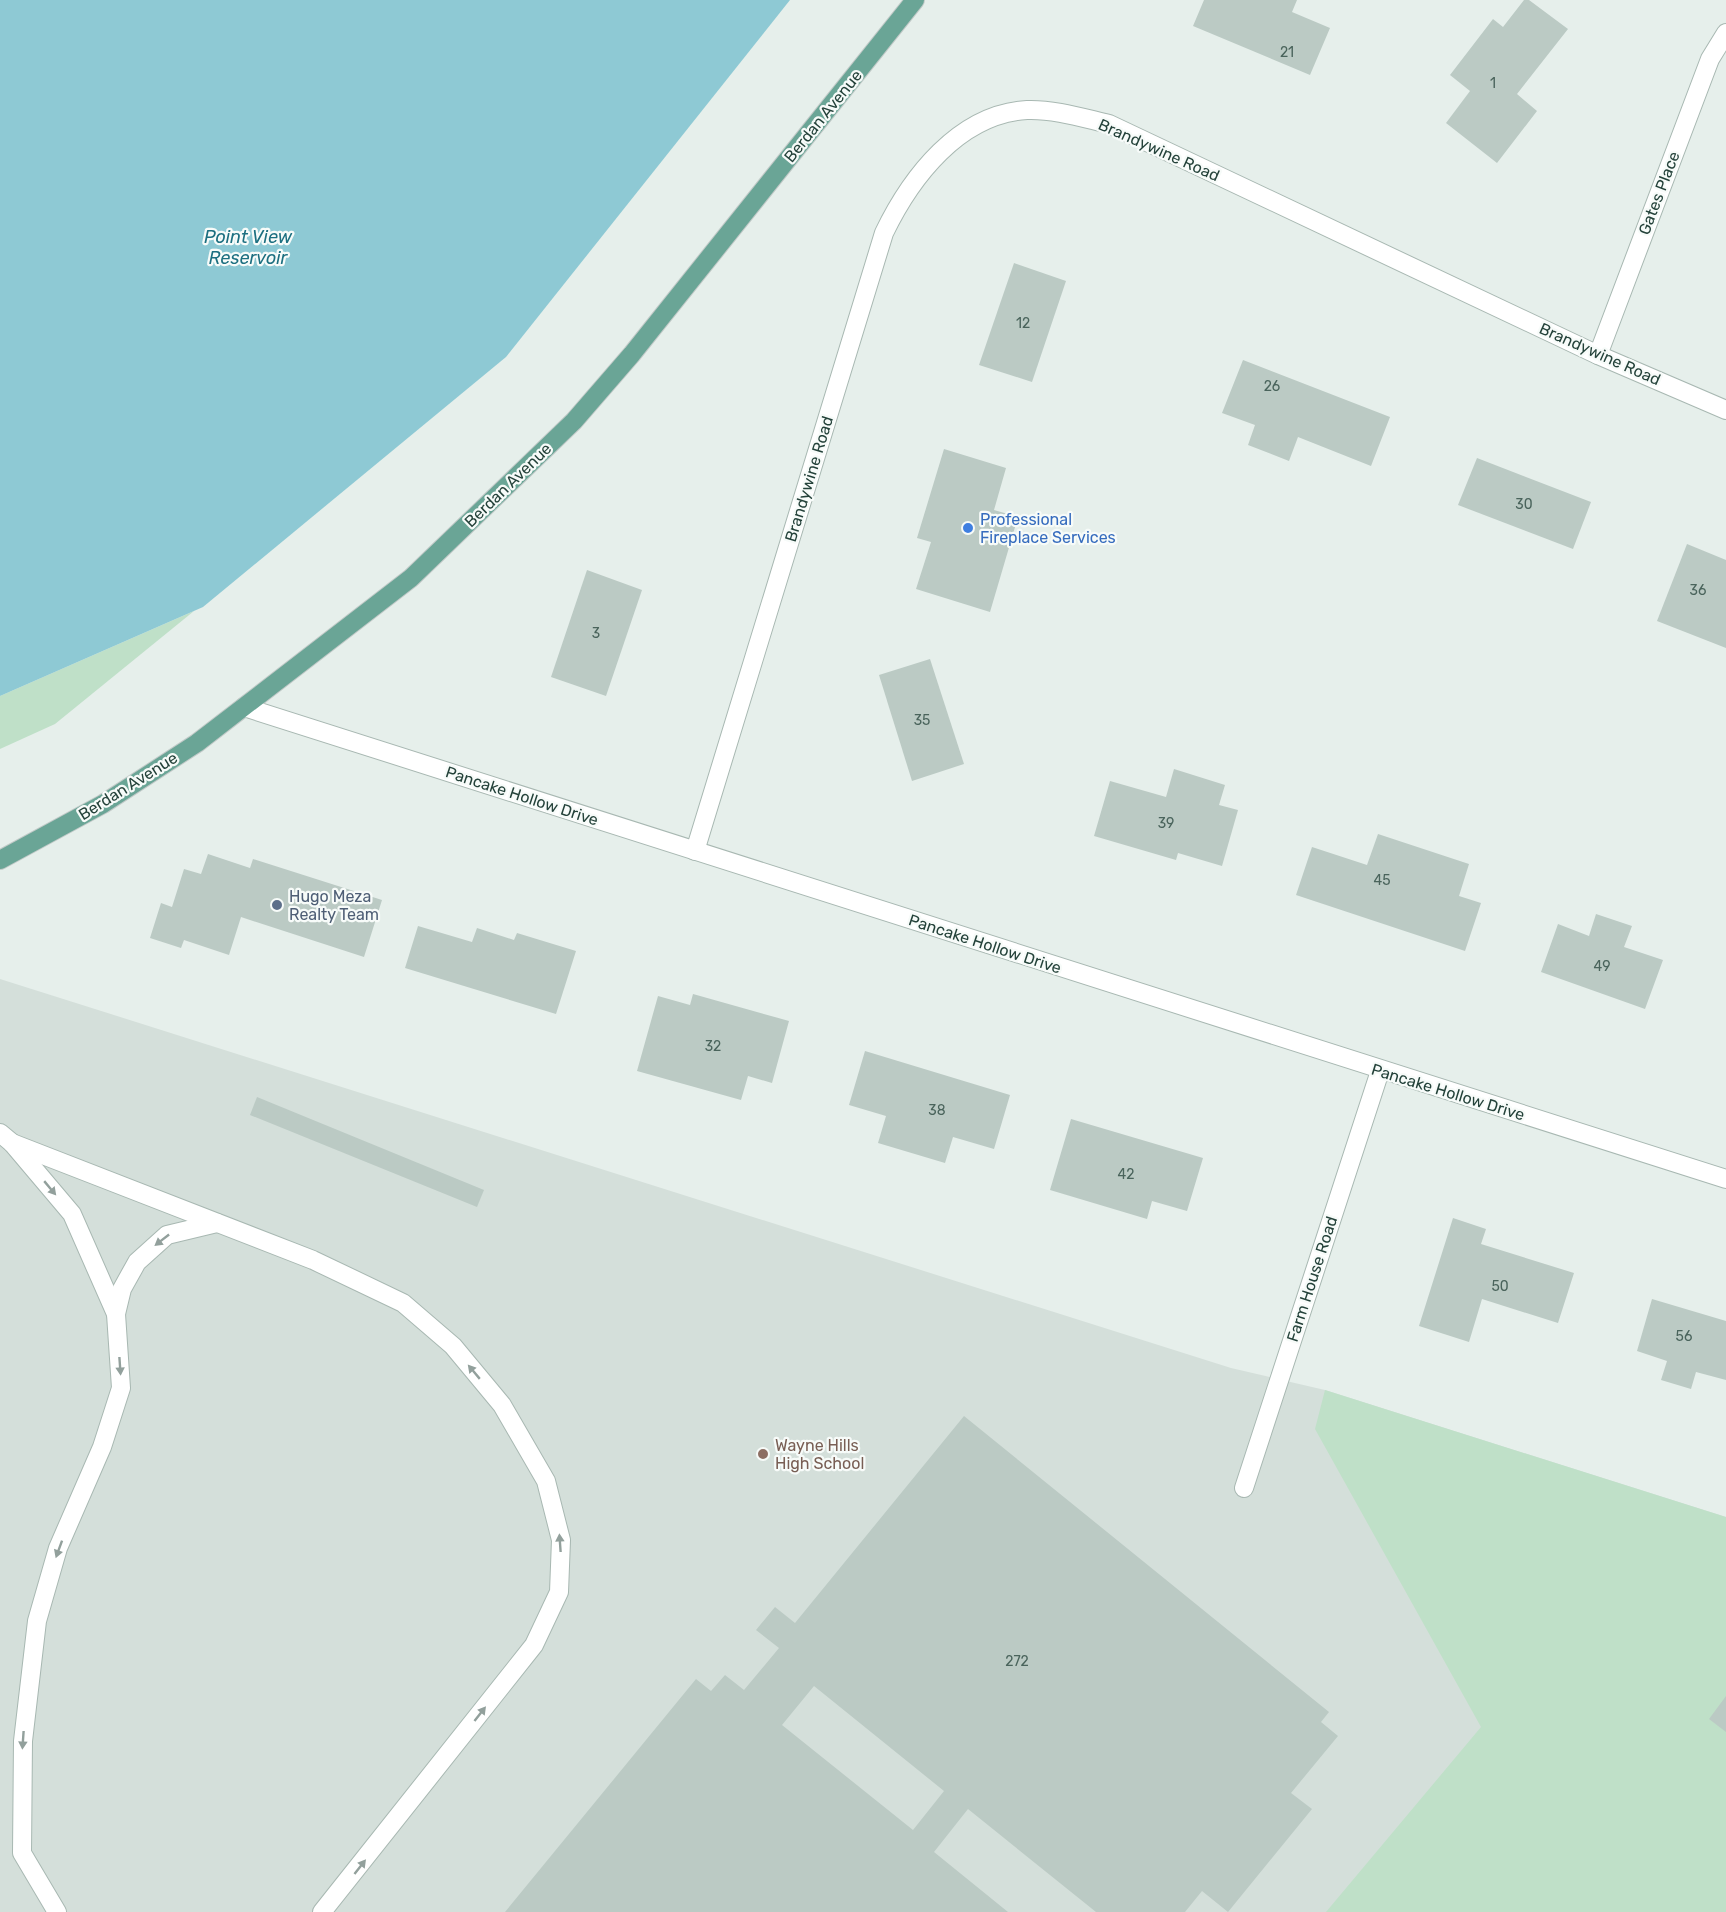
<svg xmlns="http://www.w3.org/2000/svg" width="1726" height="1912" viewBox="0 0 1726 1912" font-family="Rubik,sans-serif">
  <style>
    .built { fill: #d4dfda }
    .green { fill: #bfe0c8 }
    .water { fill: #8ec9d4 }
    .building { fill: #bbcac4; fill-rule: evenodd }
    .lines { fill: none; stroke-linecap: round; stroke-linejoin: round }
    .minor-casing { stroke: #a8b8b2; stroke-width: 20 }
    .major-casing { stroke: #c2cac8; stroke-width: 20 }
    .minor { stroke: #fff; stroke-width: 18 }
    .major { stroke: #6aa596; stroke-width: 18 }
    .oneway { fill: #92a09c }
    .shop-dot { fill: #3f7fe0; stroke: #f7fbf9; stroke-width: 2 }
    .service-dot { fill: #5c6f8a; stroke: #f7fbf9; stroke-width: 2 }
    .education-dot { fill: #8d6e63; stroke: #f7fbf9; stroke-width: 2 }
    .labels { text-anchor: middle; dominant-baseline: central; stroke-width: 4.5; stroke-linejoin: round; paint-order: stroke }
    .number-label { font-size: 14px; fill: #4a645c }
    .street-label { font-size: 16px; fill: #24423a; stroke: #f7fbf9 }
    .shop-label { font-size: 16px; fill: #366cbe; stroke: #f7fbf9; text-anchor: start }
    .service-label { font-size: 16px; fill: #4e5e75; stroke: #f7fbf9; text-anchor: start }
    .education-label { font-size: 16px; fill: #785e54; stroke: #f7fbf9; text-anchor: start }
    .water-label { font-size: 18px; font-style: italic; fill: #1c6f80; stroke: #f7fbf9 }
  </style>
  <rect width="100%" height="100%" fill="#e6efeb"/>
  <!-- built -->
  <polygon class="built" points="0,979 1231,1368 1325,1390 1726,1517 1726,1912 0,1912"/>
  <!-- green -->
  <g class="green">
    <polygon points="194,611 55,724 0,749 0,696"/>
    <polygon points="1325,1390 1726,1517 1726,1912 1326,1912 1481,1727 1315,1429"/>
  </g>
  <!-- water -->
  <polygon class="water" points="0,0 790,0 506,357 203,607 0,696"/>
  <!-- building -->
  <g class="building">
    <polygon points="1204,0 1297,0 1292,12 1330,28 1310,75 1193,26"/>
    <polygon points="1524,0 1529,0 1568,29 1517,94 1537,111 1497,163 1446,123 1470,91 1450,75 1493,19 1503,27"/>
    <polygon points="1014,263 1066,281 1032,382 979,365"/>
    <polygon points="1243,360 1390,417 1371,466 1298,437 1289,461 1248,445 1255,425 1222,413"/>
    <polygon points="944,449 1006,468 994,510 1018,517 990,612 916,589 931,542 917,538"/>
    <polygon points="1477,458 1591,502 1573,549 1458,505"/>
    <polygon points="1687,544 1726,560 1726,648 1657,621"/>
    <polygon points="587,570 642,590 606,696 551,677"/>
    <polygon points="930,659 964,764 912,781 879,675"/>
    <polygon points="1174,769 1225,785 1219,805 1238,810 1222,866 1178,853 1176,860 1094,836 1110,781 1166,797"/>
    <polygon points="1378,834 1469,864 1459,896 1481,903 1465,951 1296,895 1312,847 1367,865"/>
    <polygon points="208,854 250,868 253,859 382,900 364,957 241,917 229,955 184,940 181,948 150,938 161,903 172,907 184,869 201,874"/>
    <polygon points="1596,914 1632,926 1624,947 1663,960 1645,1009 1541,972 1558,924 1589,936"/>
    <polygon points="418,926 472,942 477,928 514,940 517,933 576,951 556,1014 405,968"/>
    <polygon points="693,994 789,1021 772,1083 748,1076 741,1100 637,1071 658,996 690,1005"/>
    <polygon points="865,1051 1010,1095 994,1149 953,1137 945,1163 878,1143 886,1116 849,1105"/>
    <polygon points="257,1097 484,1190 477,1207 250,1115"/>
    <polygon points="1071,1119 1203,1158 1187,1211 1152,1201 1147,1219 1050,1190"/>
    <polygon points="1453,1218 1486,1229 1481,1244 1574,1273 1558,1323 1482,1299 1469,1342 1419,1326"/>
    <polygon points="1652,1299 1726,1321 1726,1380 1696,1372 1691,1389 1661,1380 1667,1361 1637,1351"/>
    <path d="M964 1416 1329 1712 1321 1722 1338 1736 1291 1793 1312 1809 1228 1912 1202 1891 1185 1912H1096L968 1809 934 1852 1008 1912H505L696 1679 711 1691 725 1675 744 1690 779 1648 756 1630 775 1607 795 1623ZM814 1686 944 1791 913 1830 782 1725Z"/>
    <polygon points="1726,1696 1726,1732 1709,1719"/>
  </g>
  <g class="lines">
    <defs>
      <g id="minor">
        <polyline points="1598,355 1710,59 1726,33"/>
        <polyline points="244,707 1726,1179"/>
        <path d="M695 851 884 233C911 177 959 114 1027 110 1054 109 1083 118 1109 124L1598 355 1726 410"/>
        <polyline points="0,1133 12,1143 72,1214 116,1314 121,1388 102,1447 58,1548 37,1621 23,1741 22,1853 57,1912"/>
        <polyline points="12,1143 313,1260 403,1303 453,1346 502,1405 546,1481 561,1540 559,1592 534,1645 322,1912"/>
        <polyline points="116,1314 122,1289 137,1262 167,1235 217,1223"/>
        <polyline points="1244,1488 1380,1071"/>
      </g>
      <polyline id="major" points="0,860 103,804 197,743 411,578 574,421 632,354 915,0"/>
    </defs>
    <!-- minor casing -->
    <use href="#minor" class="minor-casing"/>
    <!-- major casing -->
    <use href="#major" class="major-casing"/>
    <!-- minor -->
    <use href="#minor" class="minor"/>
    <!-- major -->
    <use href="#major" class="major"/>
  </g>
  <!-- one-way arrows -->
  <defs><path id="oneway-solid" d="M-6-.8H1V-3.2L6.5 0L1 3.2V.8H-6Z" transform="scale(1.5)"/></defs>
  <g class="oneway">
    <use href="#oneway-solid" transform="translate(50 1188) rotate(50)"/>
    <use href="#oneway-solid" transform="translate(162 1240) rotate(142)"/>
    <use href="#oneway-solid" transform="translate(120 1366) rotate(86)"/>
    <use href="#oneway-solid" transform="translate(474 1372) rotate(-130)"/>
    <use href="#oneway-solid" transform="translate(560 1543) rotate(-94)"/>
    <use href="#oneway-solid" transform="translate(59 1549) rotate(110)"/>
    <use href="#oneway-solid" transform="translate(480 1714) rotate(-52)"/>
    <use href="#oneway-solid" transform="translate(23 1740) rotate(94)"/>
    <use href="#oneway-solid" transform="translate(360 1867) rotate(-52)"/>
  </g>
  <!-- markers -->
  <circle class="shop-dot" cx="968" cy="528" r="6"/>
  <circle class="service-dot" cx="277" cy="905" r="6"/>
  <circle class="education-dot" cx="763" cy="1454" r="6"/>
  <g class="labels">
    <!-- number labels -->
    <g class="number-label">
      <text x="1287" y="52">21</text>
      <text x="1493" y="83">1</text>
      <text x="1023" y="323">12</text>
      <text x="1272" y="386">26</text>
      <text x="1524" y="504">30</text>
      <text x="1698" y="590">36</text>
      <text x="596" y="633">3</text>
      <text x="922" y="720">35</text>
      <text x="1166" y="823">39</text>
      <text x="1382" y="880">45</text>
      <text x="1602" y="966">49</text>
      <text x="713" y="1046">32</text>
      <text x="937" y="1110">38</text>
      <text x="1126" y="1174">42</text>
      <text x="1500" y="1286">50</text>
      <text x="1684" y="1336">56</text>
      <text x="1017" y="1661">272</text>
    </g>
    <!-- street labels -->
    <g class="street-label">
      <text transform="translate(823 116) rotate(-51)">Berdan Avenue</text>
      <text transform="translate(1159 150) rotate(24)">Brandywine Road</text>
      <text transform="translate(1659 193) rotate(-69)">Gates Place</text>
      <text transform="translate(1600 354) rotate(24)">Brandywine Road</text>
      <text transform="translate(809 479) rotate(-73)">Brandywine Road</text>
      <text transform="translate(508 485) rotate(-44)">Berdan Avenue</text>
      <text transform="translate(128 786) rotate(-32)">Berdan Avenue</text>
      <text transform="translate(522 796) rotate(18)">Pancake Hollow Drive</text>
      <text transform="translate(985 944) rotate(18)">Pancake Hollow Drive</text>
      <text transform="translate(1448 1092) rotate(17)">Pancake Hollow Drive</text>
      <text transform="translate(1312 1279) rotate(-72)">Farm House Road</text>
    </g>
    <!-- shop labels -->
    <g class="shop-label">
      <text x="980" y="519">Professional<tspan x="980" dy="18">Fireplace Services</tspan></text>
    </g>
    <!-- service labels -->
    <g class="service-label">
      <text x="289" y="896">Hugo Meza<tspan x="289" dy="18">Realty Team</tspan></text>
    </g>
    <!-- education labels -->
    <g class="education-label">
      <text x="775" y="1445">Wayne Hills<tspan x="775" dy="18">High School</tspan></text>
    </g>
    <!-- water labels -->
    <g class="water-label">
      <text x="248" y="237">Point View<tspan x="248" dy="21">Reservoir</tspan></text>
    </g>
  </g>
</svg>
